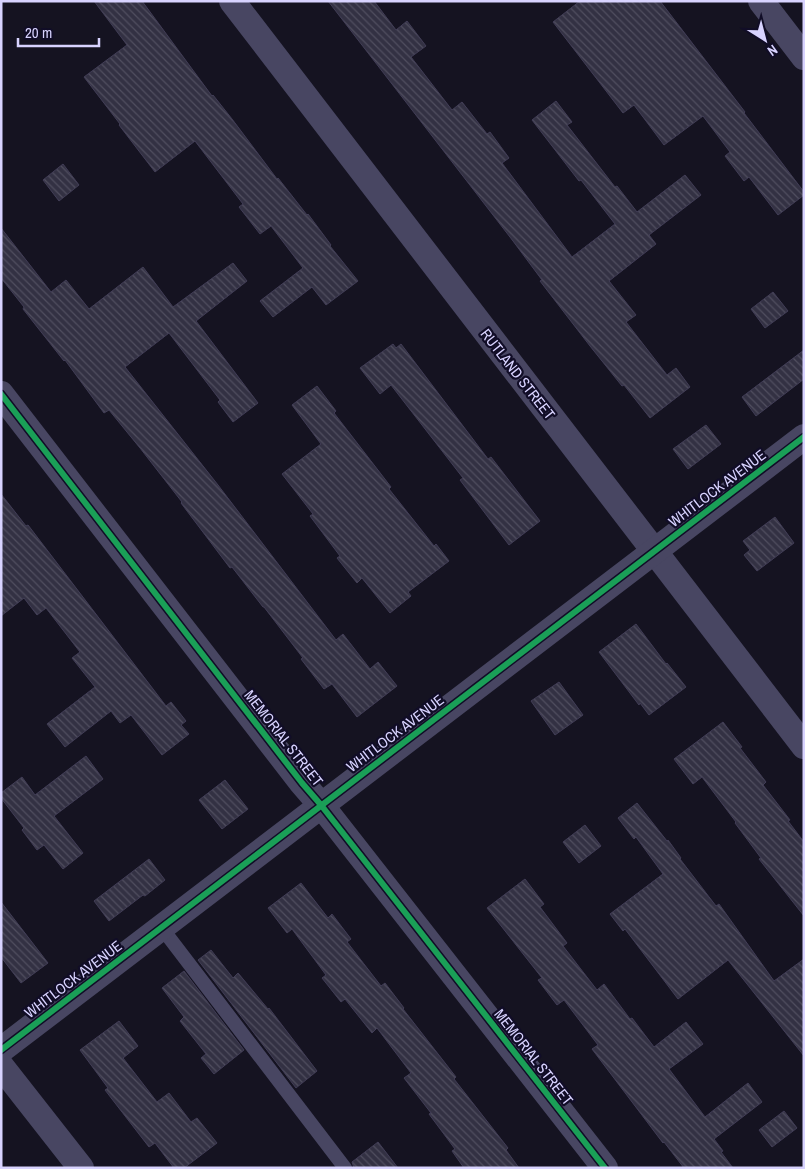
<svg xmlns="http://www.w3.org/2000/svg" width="805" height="1169" viewBox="0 0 805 1169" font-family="'Archivo Narrow',sans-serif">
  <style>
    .building { fill: url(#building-back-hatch); stroke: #413d56 }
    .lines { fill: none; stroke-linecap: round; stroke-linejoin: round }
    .lane { stroke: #484662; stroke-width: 14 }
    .street { stroke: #484662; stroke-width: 26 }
    .cycleway-casing { stroke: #110d27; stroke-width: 9 }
    .cycleway { stroke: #1a9f57; stroke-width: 6 }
    .labels { text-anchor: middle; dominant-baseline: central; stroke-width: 4.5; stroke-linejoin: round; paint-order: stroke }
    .street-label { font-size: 15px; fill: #d8d3ff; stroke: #110d27 }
  </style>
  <defs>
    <pattern id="building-back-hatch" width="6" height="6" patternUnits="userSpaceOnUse" patternTransform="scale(1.25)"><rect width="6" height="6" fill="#333143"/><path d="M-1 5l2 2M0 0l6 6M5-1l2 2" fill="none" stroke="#504e5f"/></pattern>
  </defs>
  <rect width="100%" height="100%" fill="#151321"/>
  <!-- building -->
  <g class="building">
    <polygon points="94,1 142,1 212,96 213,95 232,119 277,179 278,178 307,215 308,214 331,245 330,246 358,281 326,305 312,287 273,317 260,301 303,268 271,226 260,234 239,207 243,204 195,141 155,172 119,125 120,124 84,77 127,45"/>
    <polygon points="328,1 374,1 396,30 407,21 426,46 411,57 452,110 462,102 487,134 490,132 509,158 502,163 572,257 615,224 581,180 579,181 532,120 556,101 572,122 567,125 615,187 617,186 637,212 685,175 701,195 649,235 656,244 609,281 636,315 626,322 667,375 676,368 690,387 650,418 624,385 622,386 590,346 540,281 542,280 513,241"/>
    <polygon points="580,1 660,1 745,112 744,113 804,192 804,195 778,215 749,177 744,181 725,156 730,152 703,116 664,145 634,105 623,113 553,22"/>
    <polygon points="63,164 79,185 59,201 43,180"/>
    <polygon points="1,228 51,292 66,280 89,309 143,267 173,307 233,263 247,281 196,321 258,403 233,422 218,402 220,400 169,333 125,367 218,485 336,640 343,634 370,669 378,662 397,686 357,717 332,684 324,689 301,659 303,658 264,607 263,607 232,567 230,568 181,503 182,502 140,448 109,410 104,413 65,360 64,361 23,309 24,307 1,278"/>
    <polygon points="773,292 788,311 765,328 751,309"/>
    <polygon points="393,344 396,348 401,344 488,459 491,457 540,521 509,545 460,480 463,478 391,385 380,394 360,368"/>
    <polygon points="804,350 804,379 756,416 742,397"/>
    <polygon points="317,386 336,411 334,413 391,487 389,489 434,546 436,544 449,561 408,592 411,596 390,613 362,578 357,583 337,558 340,556 310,516 313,514 282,474 321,444 292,405"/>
    <polygon points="706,425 721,444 688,469 673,449"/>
    <polygon points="1,494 26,526 28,525 166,706 171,702 186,721 181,725 189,734 162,755 131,715 120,723 111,711 65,747 47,724 95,687 72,658 80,652 46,608 37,615 24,598 1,616"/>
    <polygon points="775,517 794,543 757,571 744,555 750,550 743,541"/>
    <polygon points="636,624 666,664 667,663 686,687 649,715 640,703 639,705 599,652"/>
    <polygon points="559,682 583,715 555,735 531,701"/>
    <polygon points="723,722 742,747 740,748 766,782 763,785 790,820 788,821 804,842 804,916 759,859 761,858 735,823 736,822 702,777 693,784 674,759"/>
    <polygon points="86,756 103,779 54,816 83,853 63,869 44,845 37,850 22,830 24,828 1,798 1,793 22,777 35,795"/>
    <polygon points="225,780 248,809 222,829 199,800"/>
    <polygon points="637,803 667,841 668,840 681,858 680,859 716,906 719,904 774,981 804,959 804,1056 728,960 678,999 625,929 623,931 610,914 663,874 636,837 634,839 618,818"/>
    <polygon points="585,825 601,846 579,863 563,842"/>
    <polygon points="149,859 165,880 145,896 143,895 109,921 94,901"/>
    <polygon points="525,879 544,904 540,907 567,943 563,946 597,990 604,984 630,1019 632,1018 654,1047 686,1022 703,1044 669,1069 705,1117 748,1083 762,1102 714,1139 723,1151 721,1152 733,1168 684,1168 664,1142 663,1143 592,1049 598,1045 564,1000 557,1005 538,980 542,978 487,908"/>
    <polygon points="301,883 328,918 332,914 351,939 347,942 381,986 385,983 404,1008 403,1009 456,1077 454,1079 508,1148 506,1150 519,1168 464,1168 452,1151 455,1149 429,1114 431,1113 404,1078 411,1073 377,1028 372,1033 345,999 341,1002 322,978 326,975 292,929 287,933 268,908"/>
    <polygon points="1,902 48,963 21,983 1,957"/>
    <polygon points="211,950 233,978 238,973 268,1009 269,1008 317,1071 296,1088 198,960"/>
    <polygon points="184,971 244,1050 214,1074 201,1058 206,1054 180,1021 184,1017 162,988"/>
    <polygon points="119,1021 138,1046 123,1058 157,1102 169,1093 191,1122 197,1118 217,1143 184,1168 174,1168 155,1143 149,1147 105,1090 108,1088 80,1050"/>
    <polygon points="784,1111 797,1128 772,1147 759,1130"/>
    <polygon points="378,1142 398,1168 354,1168 352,1162"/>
  </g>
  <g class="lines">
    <!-- lane -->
    <polyline class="lane" points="161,927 345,1168"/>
    <!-- street -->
    <g class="street">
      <polyline points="232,1 804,746"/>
      <polyline points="761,1 804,57"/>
      <polyline points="1,394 302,783 321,805 605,1168"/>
      <polyline points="1,1050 804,437"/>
      <polyline points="1,1066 81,1168"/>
    </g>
    <defs>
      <g id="cycleway">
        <polyline points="1,394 302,783 321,805 605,1168"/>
        <polyline points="1,1050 804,437"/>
      </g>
    </defs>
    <!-- cycleway casing -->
    <use href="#cycleway" class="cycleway-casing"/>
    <!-- cycleway -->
    <use href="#cycleway" class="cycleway"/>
  </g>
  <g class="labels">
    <!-- street labels -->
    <g class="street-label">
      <text transform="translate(518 374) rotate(52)">RUTLAND STREET</text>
      <text transform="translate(717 488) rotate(-37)">WHITLOCK AVENUE</text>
      <text transform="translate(395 733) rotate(-37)">WHITLOCK AVENUE</text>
      <text transform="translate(284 738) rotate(52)">MEMORIAL STREET</text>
      <text transform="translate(73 979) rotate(-37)">WHITLOCK AVENUE</text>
      <text transform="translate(534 1057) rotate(52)">MEMORIAL STREET</text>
    </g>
  </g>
  <!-- border -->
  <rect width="805" height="1169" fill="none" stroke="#d8d3ff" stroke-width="5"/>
  <!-- north arrow -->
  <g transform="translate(765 40) rotate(144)" stroke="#110d27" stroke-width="4" paint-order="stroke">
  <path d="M0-4L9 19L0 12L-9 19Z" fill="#d8d3ff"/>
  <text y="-8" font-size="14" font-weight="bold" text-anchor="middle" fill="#d8d3ff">N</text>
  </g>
  <!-- scale -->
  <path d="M18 38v8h81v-8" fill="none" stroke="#d8d3ff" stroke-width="2.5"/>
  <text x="25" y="38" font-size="15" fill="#d8d3ff" stroke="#110d27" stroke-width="4" paint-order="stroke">20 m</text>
</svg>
